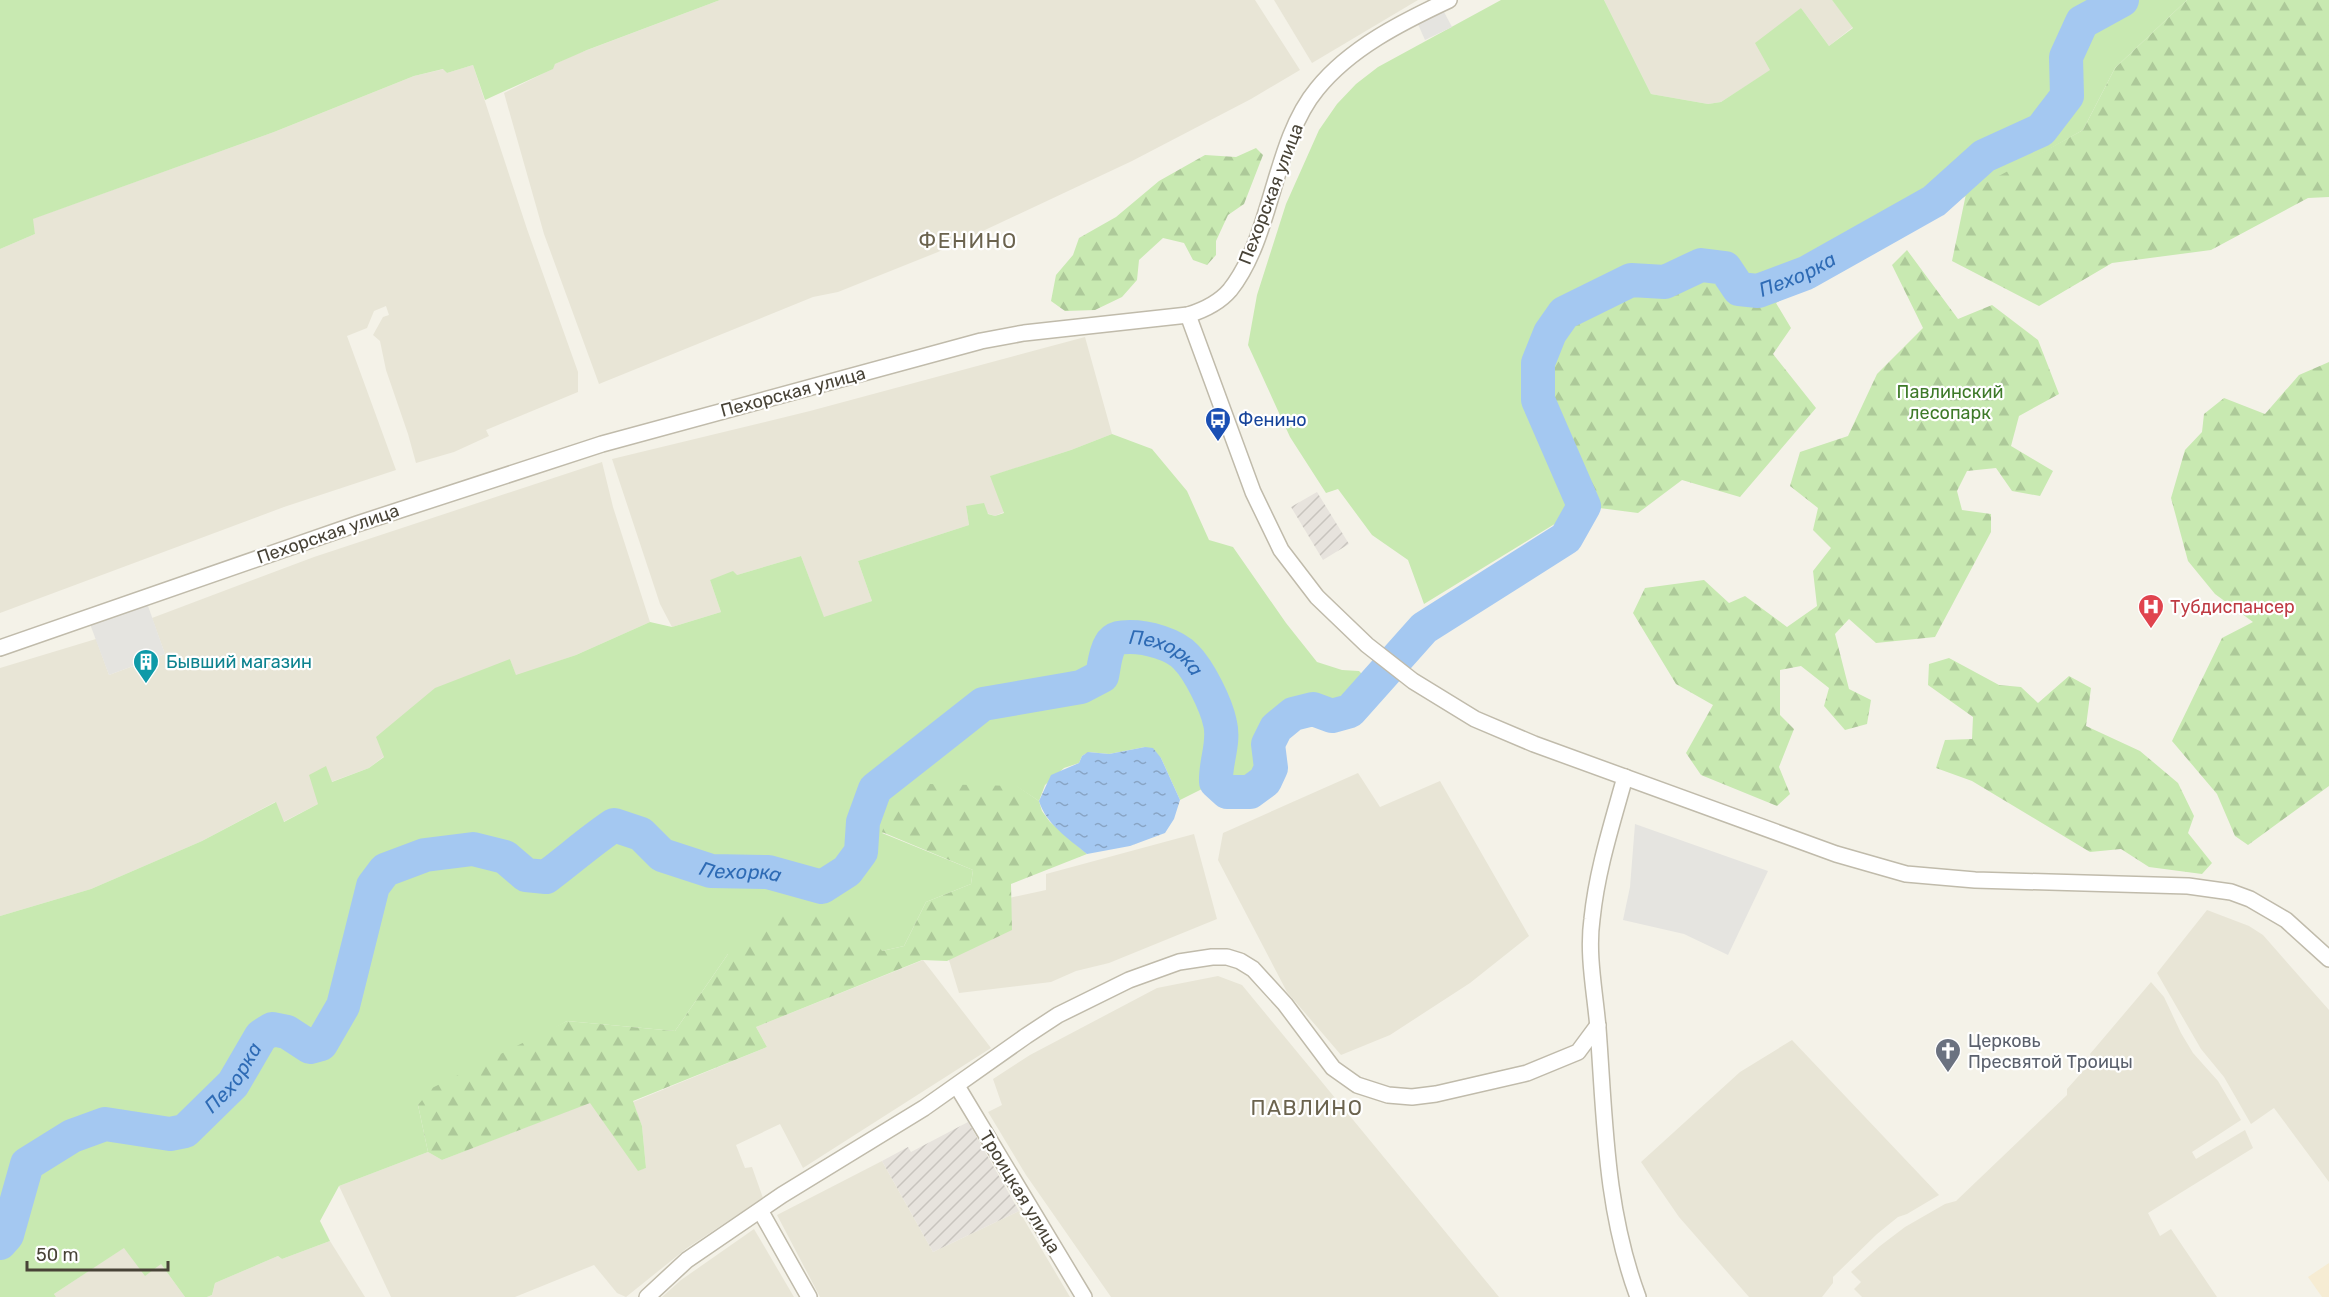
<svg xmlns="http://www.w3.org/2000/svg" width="2329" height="1297" viewBox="0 0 2329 1297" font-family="Rubik,sans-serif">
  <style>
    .residential { fill: #e8e5d6 }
    .commercial { fill: #f6ecd3 }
    .industrial { fill: url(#industrial-furrows) }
    .green { fill: #c8e9b1 }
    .forest { fill: url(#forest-firs) }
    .parking { fill: #e5e4e0 }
    .water { fill: url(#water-ripples) }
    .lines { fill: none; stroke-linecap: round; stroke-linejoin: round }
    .river { stroke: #a4c8f1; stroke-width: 34 }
    .street-casing { stroke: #c0bbab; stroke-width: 18 }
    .street { stroke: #fff; stroke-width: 15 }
    .labels { text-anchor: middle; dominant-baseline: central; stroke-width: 4.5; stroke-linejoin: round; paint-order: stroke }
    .street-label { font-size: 18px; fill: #484337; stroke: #fff }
    .park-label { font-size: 18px; fill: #3e7a29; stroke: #fff }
    .transit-label { font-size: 18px; fill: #164399; stroke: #fff; text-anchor: start }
    .health-label { font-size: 18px; fill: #be3a42; stroke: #fff; text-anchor: start }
    .culture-label { font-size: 18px; fill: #0d838f; stroke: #fff; text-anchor: start }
    .worship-label { font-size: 18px; fill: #5b616d; stroke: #fff; text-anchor: start }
    .water-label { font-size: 20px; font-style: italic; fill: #2e6bb5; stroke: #fff }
    .quarter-label { font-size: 21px; letter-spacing: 1.5px; fill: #6b634e; stroke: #fff }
  </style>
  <defs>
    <pattern id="industrial-furrows" width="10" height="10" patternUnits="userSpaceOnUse" patternTransform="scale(1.5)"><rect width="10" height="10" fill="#e7e3dd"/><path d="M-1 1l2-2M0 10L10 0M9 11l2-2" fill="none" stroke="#c8c4be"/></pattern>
    <pattern id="forest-firs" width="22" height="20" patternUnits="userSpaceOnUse" patternTransform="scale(1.5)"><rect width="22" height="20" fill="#c8e9b1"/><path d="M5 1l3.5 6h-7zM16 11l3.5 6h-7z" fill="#adc999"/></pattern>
    <pattern id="water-ripples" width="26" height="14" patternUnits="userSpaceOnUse" patternTransform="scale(1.5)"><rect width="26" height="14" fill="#a4c8f1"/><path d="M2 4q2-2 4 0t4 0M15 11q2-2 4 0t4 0" fill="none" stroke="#88a4c4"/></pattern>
  </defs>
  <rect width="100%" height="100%" fill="#f4f2e8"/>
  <!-- residential -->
  <g class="residential">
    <polygon points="720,0 1255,0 1300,70 1251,99 1132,161 938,252 838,292 813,297 599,384 544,234 504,93 552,69 555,64 574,55"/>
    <polygon points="1274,0 1418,0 1312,63"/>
    <polygon points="1604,0 1832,0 1853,27 1829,46 1801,8 1771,70 1721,102 1708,104 1651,94"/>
    <polygon points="473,65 527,229 578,372 578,392 486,430 489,436 454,452 416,463 408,434 386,370 380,341 373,335 383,317 389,315 386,306 374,311 367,328 347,336 396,470 284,507 0,613 0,249 35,234 32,219 274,132 414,76 444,69 447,73"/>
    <polygon points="1085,337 1112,434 1071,450 991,476 1004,512 995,516 966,506 969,525 858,561 872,601 824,618 801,556 737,575 710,580 721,612 672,627 660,604 612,459 810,411"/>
    <polygon points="602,462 613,507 650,622 576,655 516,676 510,659 369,768 331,782 318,804 283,822 275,802 202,841 91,889 0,916 0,668 96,639 109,675 165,654 152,618 314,557"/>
    <polygon points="1358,773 1380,807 1440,781 1529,936 1470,983 1390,1035 1341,1055 1287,992 1218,860 1223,833"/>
    <polygon points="1194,834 1217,919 1109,963 1076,971 1051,982 959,993 935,914 1046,890 1046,874"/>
    <polygon points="2207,910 2249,926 2263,935 2329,1010 2329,1182 2274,1108 2251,1124 2224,1077 2201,1049 2157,973"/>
    <polygon points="923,960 991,1048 803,1168 780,1124 736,1145 745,1168 752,1167 763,1198 687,1248 626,1297 617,1293 594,1265 515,1297 391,1297 339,1186 428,1152 442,1160 590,1102 638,1170 646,1168 642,1126 633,1102 767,1047 756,1027"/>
    <polygon points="1218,976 1242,985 1499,1297 1111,1297 1026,1175 988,1112 1002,1105 993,1079 1030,1055 1157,988"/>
    <polygon points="2151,982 2164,997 2181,1033 2193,1053 2218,1081 2241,1120 2192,1152 2196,1159 2245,1130 2253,1148 2148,1213 2160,1236 2171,1229 2217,1297 1862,1297 1854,1289 1861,1282 1851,1272 1880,1246 1905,1227 1945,1204 1956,1201 2067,1095 2067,1089 2093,1060 2090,1054"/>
    <polygon points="1792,1040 1939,1195 1907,1214 1898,1217 1877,1234 1833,1277 1833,1283 1822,1297 1749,1297 1679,1217 1641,1162 1740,1072"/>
    <polygon points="882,1161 933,1252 1019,1211 1070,1297 820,1297 777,1215"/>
    <polygon points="754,1229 794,1297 662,1297 681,1280"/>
    <polygon points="330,1241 365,1297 207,1297 212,1295 215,1283 278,1256 282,1259"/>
    <polygon points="125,1247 161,1264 185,1297 56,1297 54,1294"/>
  </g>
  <!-- commercial -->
  <polygon class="commercial" points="2329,1263 2329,1297 2322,1297 2308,1277"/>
  <!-- industrial -->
  <g class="industrial">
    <polygon points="1317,492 1349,544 1323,560 1291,507"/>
    <polygon points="968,1122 1019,1211 933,1252 882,1161 908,1147 911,1152"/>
  </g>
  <!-- green -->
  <g class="green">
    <polygon points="0,0 720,0 587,50 555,64 553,69 485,100 473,65 447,73 443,69 414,76 274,132 33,219 35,234 0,249"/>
    <polygon points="1501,0 1604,0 1651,94 1708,104 1721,102 1770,70 1755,43 1801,8 1829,46 1853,28 1832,0 2187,0 2115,68 2083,130 1776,303 1738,297 1725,276 1701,265 1665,282 1631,280 1538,400 1584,506 1424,604 1408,560 1372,535 1338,489 1326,493 1290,437 1248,345 1257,295 1286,204 1319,130 1337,104 1356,84 1378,67"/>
    <polygon points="1112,434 1152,449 1187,491 1209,540 1233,547 1286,623 1317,662 1342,670 1359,671 1366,678 1344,701 1316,697 1290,708 1271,721 1261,748 1261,769 1248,780 1216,782 1180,800 1161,758 1145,747 1109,754 1088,752 1082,756 1079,763 1064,768 1045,785 1039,801 1016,786 882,833 973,870 971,884 926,902 904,946 882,951 728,954 675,1031 567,1021 418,1105 428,1152 339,1186 320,1221 330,1241 282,1259 278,1256 215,1283 212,1295 207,1297 185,1297 161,1264 145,1276 124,1248 54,1294 56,1297 0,1297 0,916 91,889 202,841 276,802 284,822 318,804 309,775 326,766 332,782 369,768 384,757 376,737 435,688 510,659 516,675 576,655 650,622 672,627 721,612 710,580 733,571 737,575 801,556 824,617 872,601 858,561 969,525 966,506 984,503 988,514 995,516 1004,513 990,476 1071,450"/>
  </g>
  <!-- forest -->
  <g class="forest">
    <polygon points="2187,0 2329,0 2329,197 2308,198 2211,250 2112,263 2039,306 1952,261 1966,194 2083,130 2115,68"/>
    <polygon points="1256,148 1263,155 1244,204 1228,215 1216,241 1216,255 1207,265 1193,260 1184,243 1163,238 1139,260 1137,280 1122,297 1095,310 1065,311 1051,301 1056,275 1073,255 1079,238 1116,217 1159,181 1205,155 1236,157"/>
    <polygon points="1907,250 1958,319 1992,305 2038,340 2059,394 2019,416 2011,446 2053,471 2040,496 2012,491 1996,468 1967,471 1957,491 1962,510 1991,514 1991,532 1935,637 1876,643 1849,619 1835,634 1849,689 1871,700 1867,724 1845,730 1824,706 1829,688 1801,666 1780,670 1780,715 1794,729 1779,767 1790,794 1777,806 1701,775 1686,753 1713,705 1676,684 1633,613 1645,588 1704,580 1729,603 1745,596 1787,627 1817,606 1813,571 1831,548 1813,530 1818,508 1790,486 1800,452 1848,436 1877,374 1923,328 1892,265"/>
    <polygon points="1701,265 1725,268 1725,276 1738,297 1776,303 1791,328 1773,354 1816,408 1740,497 1682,480 1638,513 1584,506 1538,400 1538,363 1550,333 1564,313 1631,280 1665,282"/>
    <polygon points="2329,362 2329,786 2248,845 2235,836 2217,794 2172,741 2222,638 2253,622 2215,594 2188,561 2171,498 2185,450 2202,432 2204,414 2224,398 2265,414 2299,375"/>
    <polygon points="1949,658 1999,685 2021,687 2038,703 2069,676 2091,688 2086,726 2140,751 2178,783 2194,816 2188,833 2212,863 2202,874 2149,867 2121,849 2090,852 1972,781 1936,768 1945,740 1972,739 1973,717 1928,685 1929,664"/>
    <polygon points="929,784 1017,786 1039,801 1042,811 1050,822 1087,854 1011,884 1012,930 947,961 922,960 756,1027 767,1047 633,1101 642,1126 646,1168 638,1171 590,1103 442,1160 428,1152 418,1105 432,1088 567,1021 675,1031 728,954 776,913 854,916 882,951 904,946 926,902 971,884 973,870 882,832 894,798"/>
  </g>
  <!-- parking -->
  <g class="parking">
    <polygon points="1443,10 1452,27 1425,40 1417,22"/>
    <polygon points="147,603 165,654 109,675 90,624"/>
    <polygon points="1635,824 1768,871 1728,955 1684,934 1623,920 1630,887"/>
  </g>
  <!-- water -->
  <path class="water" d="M1145 747 1153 748 1161 758 1180 800 1174 819 1165 833 1130 846 1087 854C1069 839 1046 824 1039 801L1051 775 1079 763 1082 756 1088 752 1109 754Z"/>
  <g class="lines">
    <!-- river -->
    <path class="river" id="s1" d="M0 1243 7 1235 27 1164 72 1136 105 1124 170 1134 185 1131 233 1084 261 1036 272 1029 287 1032 310 1047 321 1044 343 1006 373 886 385 870 425 855 473 849 505 857 526 875 546 877C569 860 590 841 614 825L641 834 662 855 711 871 768 872 822 887 847 871 861 852 863 822 875 789 983 704 1081 687 1102 676C1104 667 1105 653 1110 645 1114 637 1123 637 1130 637 1147 637 1174 644 1186 657 1199 670 1216 704 1220 723 1225 743 1215 762 1216 782L1227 792H1250L1265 781 1271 768 1268 744 1276 728 1293 714 1313 709 1332 716 1350 711 1424 628 1566 538 1584 506 1538 400V363L1550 333 1564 313 1631 280 1665 282 1701 265 1725 268 1739 289 1758 291 1806 273 1934 201 1984 156 2041 130 2067 96 2066 57 2082 22 2122 0"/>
    <defs>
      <g id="street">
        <polyline points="1188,315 1253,492 1281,550 1317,597 1367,645 1413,681 1475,719 1534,744 1836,854 1906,874 1975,880 2188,886 2231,892 2250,899 2286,920 2329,959"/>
        <path d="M0 648 357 524 602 444 981 341 1024 333 1188 315C1204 310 1219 303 1230 290 1273 236 1273 142 1317 89 1350 48 1402 22 1449 0"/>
        <path d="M1625 777C1612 824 1597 870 1592 919 1587 955 1595 992 1598 1028 1605 1121 1605 1208 1638 1297"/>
        <polyline points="957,1086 1084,1297"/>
        <polyline points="761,1212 809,1297"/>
        <polyline points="647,1297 687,1260 782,1195 924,1108 1026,1036 1058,1015 1129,980 1179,962 1212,957 1227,957 1240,961 1253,969 1285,1004 1333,1068 1357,1085 1388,1095 1412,1097 1436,1094 1527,1073 1578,1052 1598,1025"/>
      </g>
    </defs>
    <!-- street casing -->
    <use href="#street" class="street-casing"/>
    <!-- street -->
    <use href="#street" class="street"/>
  </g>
  <!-- icons -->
  <defs>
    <symbol id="bus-pin" viewBox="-11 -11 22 30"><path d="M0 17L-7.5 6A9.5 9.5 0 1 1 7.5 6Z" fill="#1a4fb4" stroke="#fff"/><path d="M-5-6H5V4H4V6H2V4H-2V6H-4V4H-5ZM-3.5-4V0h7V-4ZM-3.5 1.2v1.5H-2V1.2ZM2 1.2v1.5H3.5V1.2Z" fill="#fff"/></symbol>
    <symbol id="hospital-pin" viewBox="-11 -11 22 30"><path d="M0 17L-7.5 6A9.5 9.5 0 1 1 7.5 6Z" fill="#e0444e" stroke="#fff"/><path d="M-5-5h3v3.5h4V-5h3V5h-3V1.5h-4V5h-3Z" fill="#fff"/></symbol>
    <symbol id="building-pin" viewBox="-11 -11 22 30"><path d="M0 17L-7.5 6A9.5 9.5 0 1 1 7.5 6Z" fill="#0f9aa8" stroke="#fff"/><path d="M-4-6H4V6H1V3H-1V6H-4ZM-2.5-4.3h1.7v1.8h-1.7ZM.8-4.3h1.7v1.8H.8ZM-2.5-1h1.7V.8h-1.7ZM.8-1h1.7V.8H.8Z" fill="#fff"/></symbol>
    <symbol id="church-pin" viewBox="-11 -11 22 30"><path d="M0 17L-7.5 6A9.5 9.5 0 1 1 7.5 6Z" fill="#6b7280" stroke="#fff"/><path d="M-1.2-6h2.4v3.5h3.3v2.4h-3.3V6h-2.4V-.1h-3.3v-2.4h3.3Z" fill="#fff"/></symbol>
  </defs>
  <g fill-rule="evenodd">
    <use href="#bus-pin" x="1203" y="405" width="30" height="40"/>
    <use href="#hospital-pin" x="2136" y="592" width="30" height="40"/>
    <use href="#building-pin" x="131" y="647" width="30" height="40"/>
    <use href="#church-pin" x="1933" y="1036" width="30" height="40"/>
  </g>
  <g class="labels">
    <!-- street labels -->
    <g class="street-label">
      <text transform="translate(1271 194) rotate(-69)">Пехорская улица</text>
      <text transform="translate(793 392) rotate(-15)">Пехорская улица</text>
      <text transform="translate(328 534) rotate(-19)">Пехорская улица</text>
      <text transform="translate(1020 1192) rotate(59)">Троицкая улица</text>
    </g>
    <!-- park labels -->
    <g class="park-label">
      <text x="1950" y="392">Павлинский<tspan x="1950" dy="21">лесопарк</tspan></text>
    </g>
    <!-- transit labels -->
    <g class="transit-label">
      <text x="1238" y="420">Фенино</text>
    </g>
    <!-- health labels -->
    <g class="health-label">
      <text x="2170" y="607">Тубдиспансер</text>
    </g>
    <!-- culture labels -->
    <g class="culture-label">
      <text x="166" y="662">Бывший магазин</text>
    </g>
    <!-- worship labels -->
    <g class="worship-label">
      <text x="1968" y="1041">Церковь<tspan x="1968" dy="21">Пресвятой Троицы</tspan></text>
    </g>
    <!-- water labels -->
    <g class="water-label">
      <text stroke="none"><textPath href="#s1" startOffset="2720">Пехорка</textPath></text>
      <text stroke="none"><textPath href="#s1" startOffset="1586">Пехорка</textPath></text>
      <text stroke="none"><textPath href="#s1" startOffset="1028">Пехорка</textPath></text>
      <text stroke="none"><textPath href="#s1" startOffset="326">Пехорка</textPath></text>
    </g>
    <!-- quarter labels -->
    <g class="quarter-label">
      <text x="968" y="240">ФЕНИНО</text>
      <text x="1307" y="1107">ПАВЛИНО</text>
    </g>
  </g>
  <!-- scale -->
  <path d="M27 1261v9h141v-9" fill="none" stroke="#484337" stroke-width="3"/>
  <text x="36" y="1261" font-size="18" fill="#484337" stroke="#ffffff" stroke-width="4.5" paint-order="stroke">50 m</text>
</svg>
